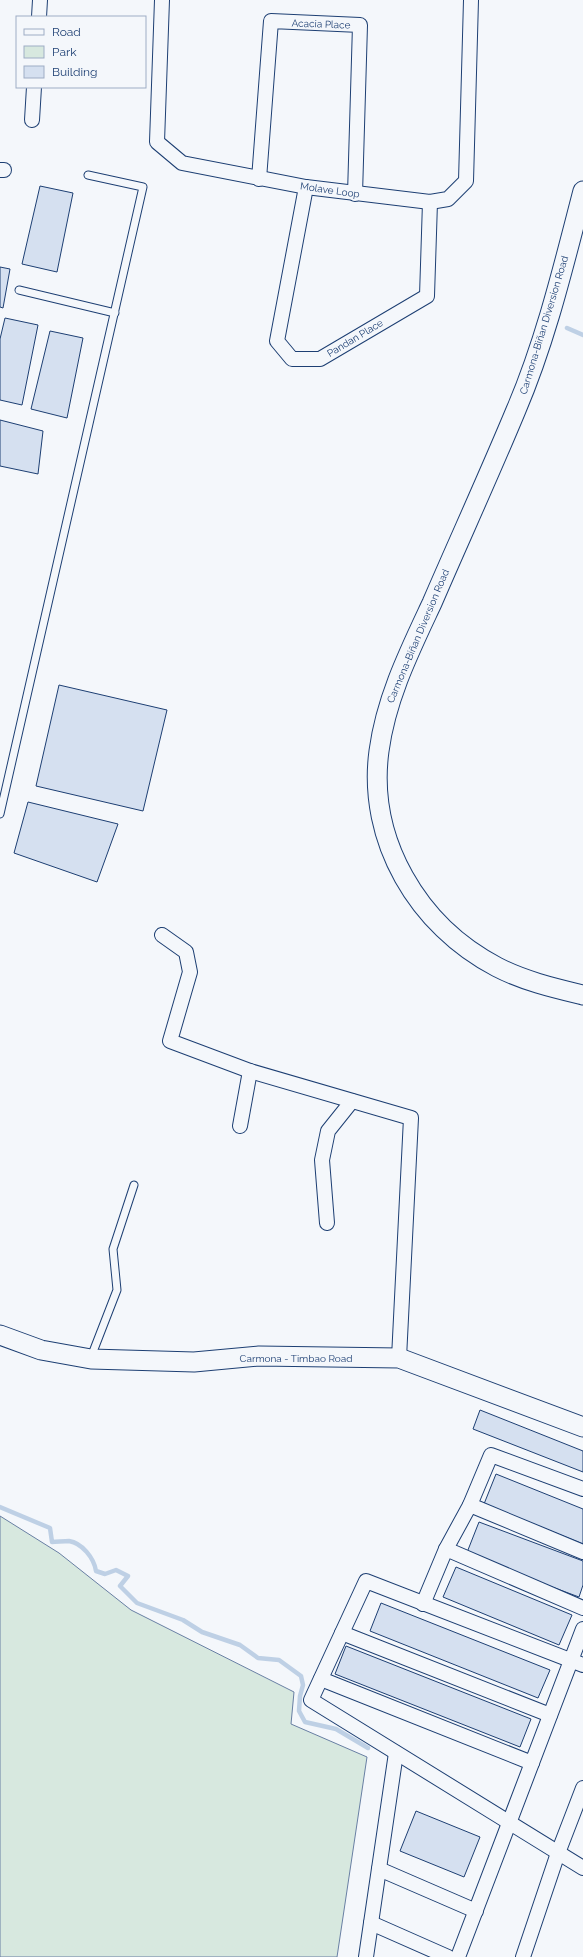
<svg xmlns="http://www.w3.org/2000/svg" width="583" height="1957" viewBox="0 0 583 1957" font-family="Raleway,sans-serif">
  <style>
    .green { fill: #d7e8df; stroke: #687fa3 }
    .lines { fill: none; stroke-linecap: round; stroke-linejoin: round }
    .stream { stroke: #bed0e5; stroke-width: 4.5 }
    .building { fill: #d5e0f0; stroke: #1d3f73 }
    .lane-casing { stroke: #1d3f73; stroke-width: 9 }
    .street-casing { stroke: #1d3f73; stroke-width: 16 }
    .secondary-casing { stroke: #1d3f73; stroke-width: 21 }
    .lane { stroke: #f4f7fb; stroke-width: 7 }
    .street { stroke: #f4f7fb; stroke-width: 14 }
    .secondary { stroke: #f4f7fb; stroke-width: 19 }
    .labels { text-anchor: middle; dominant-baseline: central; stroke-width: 3; stroke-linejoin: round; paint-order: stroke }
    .street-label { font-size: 10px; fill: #1d3f73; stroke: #f4f7fb }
  </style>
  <rect width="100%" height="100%" fill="#f4f7fb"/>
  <!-- green -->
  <polygon class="green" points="0,1516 59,1553 131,1610 294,1692 291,1724 367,1757 337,1957 0,1957"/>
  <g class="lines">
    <!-- stream -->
    <g class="stream">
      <polyline points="567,328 583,335"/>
      <path d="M0 1507 50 1528 52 1542C57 1542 63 1541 69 1541 82 1543 94 1558 96 1571L105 1574 116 1570 128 1576 120 1586 137 1603 183 1620 202 1632 240 1645 258 1658 279 1660 301 1676 303 1685 300 1696 299 1711 305 1722 336 1729 368 1748"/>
    </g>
  </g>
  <!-- building -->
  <g class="building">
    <polygon points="40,186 73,193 57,272 22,264"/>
    <polygon points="0,267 10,269 3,308 0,307"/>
    <polygon points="5,318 38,325 22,405 0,400 0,339"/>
    <polygon points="50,331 83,338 67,418 31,409"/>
    <polygon points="0,420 43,431 38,474 0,466"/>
    <polygon points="59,685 167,710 143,811 36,786"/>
    <polygon points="28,802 118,824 97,882 14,853"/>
    <polygon points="480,1410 583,1451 583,1472 473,1429"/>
    <polygon points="496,1474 583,1509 583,1544 484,1504"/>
    <polygon points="479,1522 583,1561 583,1585 579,1597 466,1555"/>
    <polygon points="456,1567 572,1615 559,1645 443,1597"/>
    <polygon points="381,1603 550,1670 538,1698 370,1631"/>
    <polygon points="346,1646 531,1719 520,1747 335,1674"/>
    <polygon points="416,1811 480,1837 464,1877 400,1851"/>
  </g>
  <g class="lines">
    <defs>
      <g id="lane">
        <polyline points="19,290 115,313"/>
        <polyline points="0,814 143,187 88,175"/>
        <polyline points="91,1357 117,1290 113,1249 134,1185"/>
      </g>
      <g id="street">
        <polyline points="162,0 157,142 182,163 306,187 430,202 448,199 466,181 471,0"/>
        <polyline points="39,17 40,0"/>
        <polyline points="32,120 34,87"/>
        <polyline points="0,170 4,170"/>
        <polyline points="259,179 271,21 360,25 355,194"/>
        <polyline points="306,187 277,341 292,359 320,359 427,296 430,202"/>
        <polyline points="162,935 186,952 190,972 170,1041 250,1071 411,1118 399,1358"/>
        <polyline points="240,1126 250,1071"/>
        <polyline points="327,1223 322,1160 328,1131 352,1101"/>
        <polyline points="470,1505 583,1552"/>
        <polyline points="446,1549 583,1608"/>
        <polyline points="423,1604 446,1549 470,1505 491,1455 583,1489"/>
        <polyline points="342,1633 550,1715"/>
        <polyline points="583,1665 366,1581 311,1700 583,1868"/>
        <polyline points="321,1679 532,1763"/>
        <polyline points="379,1869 476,1911"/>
        <polyline points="371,1923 448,1957"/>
        <polyline points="366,1957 396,1753"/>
        <polyline points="458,1957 583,1629"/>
        <polyline points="523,1957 558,1853 583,1788"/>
      </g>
      <g id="secondary">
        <path d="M583 191C564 264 546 340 516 410 489 475 460 538 432 603 410 650 386 698 379 751 367 840 418 926 497 967 524 981 554 988 583 995"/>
        <polyline points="0,1335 41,1350 91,1359 194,1362 259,1356 399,1358 583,1427"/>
      </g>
    </defs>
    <!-- lane casing -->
    <use href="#lane" class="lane-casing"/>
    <!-- street casing -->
    <use href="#street" class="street-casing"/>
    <!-- secondary casing -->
    <use href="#secondary" class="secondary-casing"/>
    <!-- lane -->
    <use href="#lane" class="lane"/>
    <!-- street -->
    <use href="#street" class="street"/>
    <!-- secondary -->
    <use href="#secondary" class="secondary"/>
  </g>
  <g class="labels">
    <!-- street labels -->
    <g class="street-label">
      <text transform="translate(321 24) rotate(2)">Acacia Place</text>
      <text transform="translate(330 190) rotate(8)">Molave Loop</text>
      <text transform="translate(544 325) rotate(-73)">Carmona-Biñan Diversion Road</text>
      <text transform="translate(355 338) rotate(-31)">Pandan Place</text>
      <text transform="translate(418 636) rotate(-67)">Carmona-Biñan Diversion Road</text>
      <text x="296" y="1358">Carmona - Timbao Road</text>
    </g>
  </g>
  <!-- legend -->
  <rect x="16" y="16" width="130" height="72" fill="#f4f7fb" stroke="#9eadc5"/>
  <rect x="24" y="29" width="20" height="6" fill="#f4f7fb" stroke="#9eadc5"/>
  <text x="52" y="36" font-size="12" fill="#1d3f73">Road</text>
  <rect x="24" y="46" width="20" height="12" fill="#d7e8df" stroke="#9eadc5"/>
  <text x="52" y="56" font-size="12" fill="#1d3f73">Park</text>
  <rect x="24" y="66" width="20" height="12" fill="#d5e0f0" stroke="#9eadc5"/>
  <text x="52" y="76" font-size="12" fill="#1d3f73">Building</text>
</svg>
